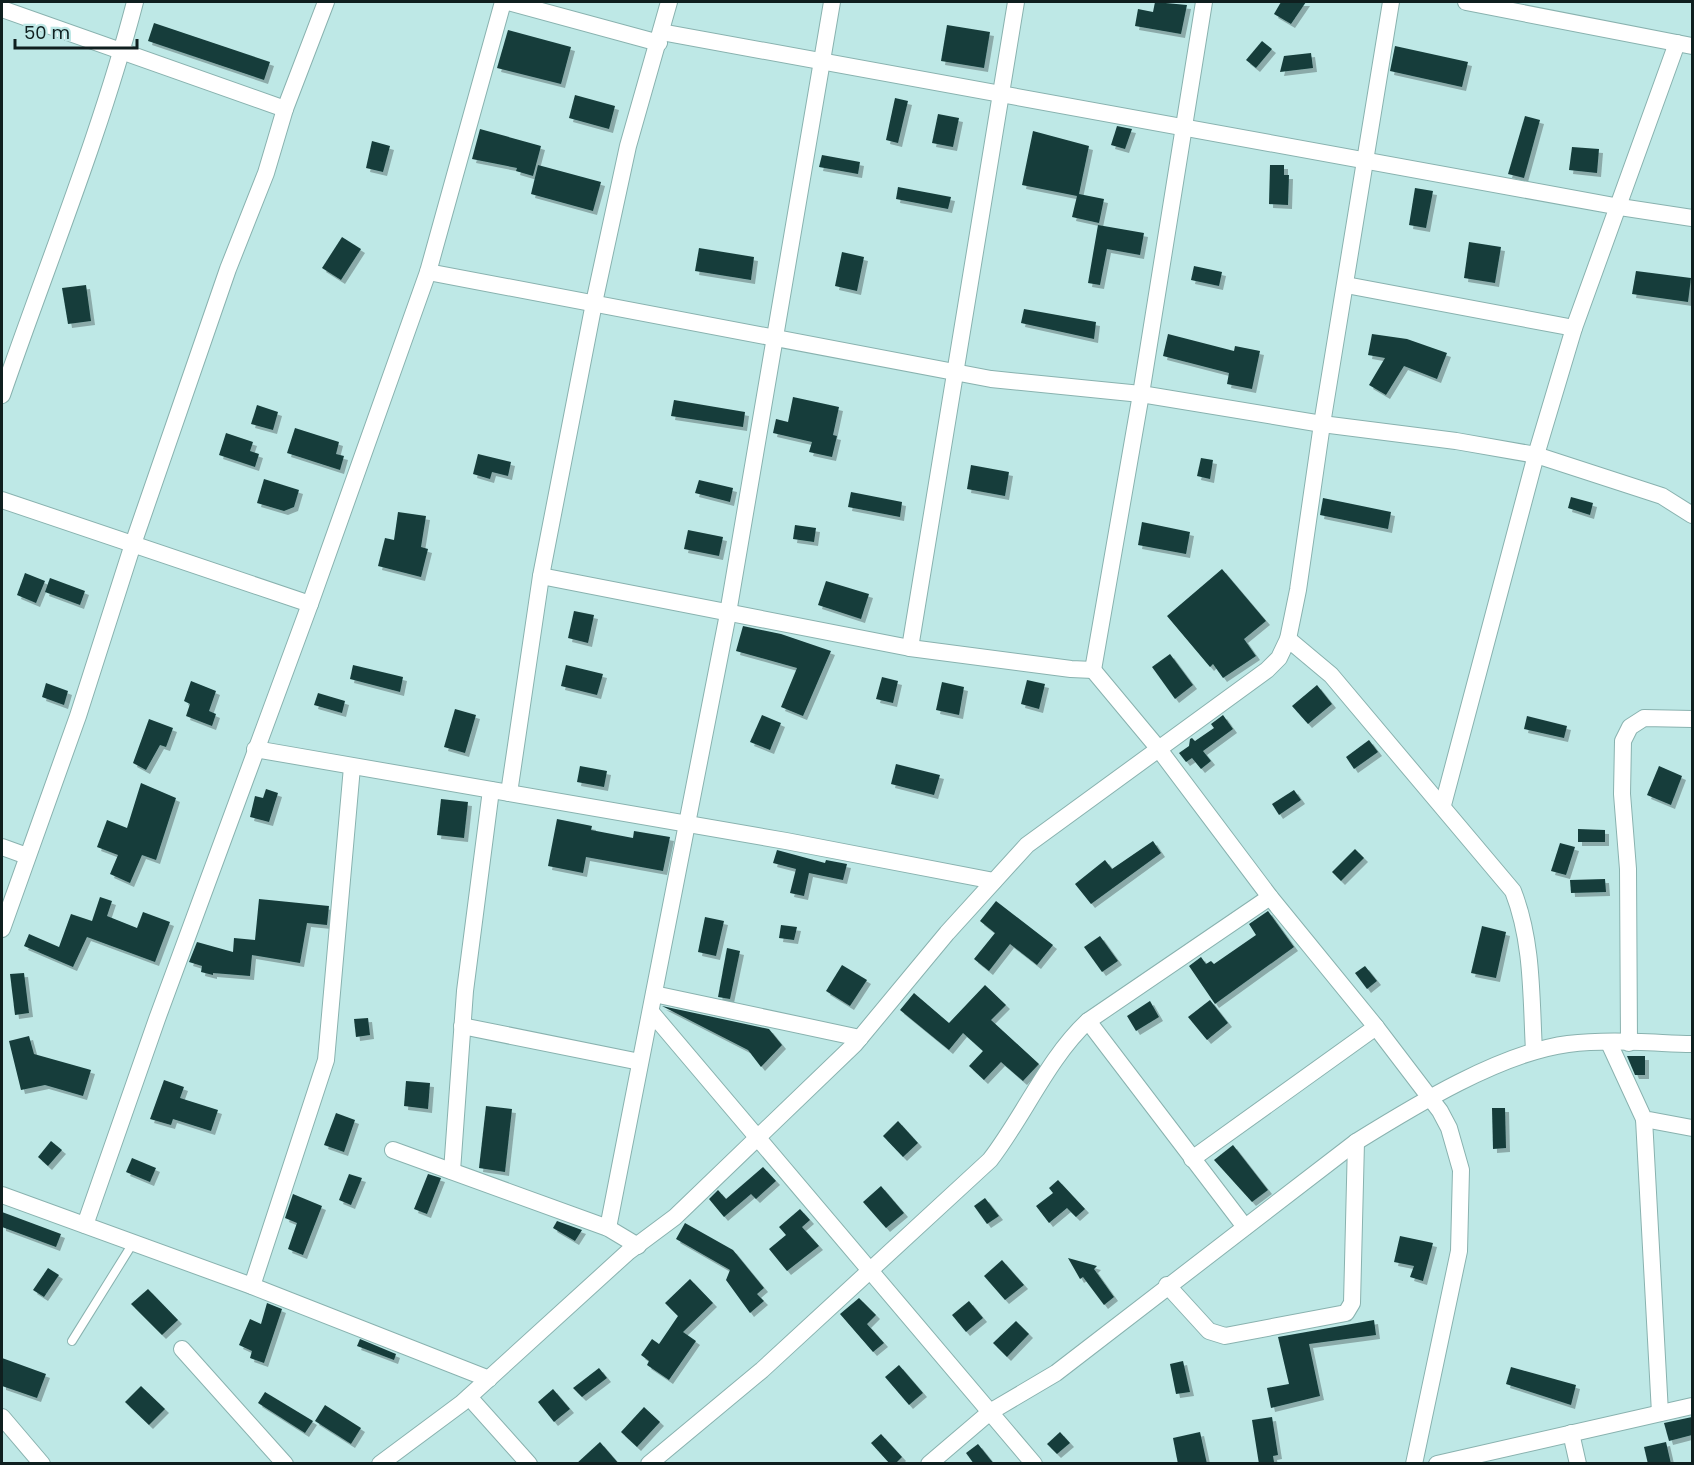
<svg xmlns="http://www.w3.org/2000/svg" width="1694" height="1465" viewBox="0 0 1694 1465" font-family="Poppins,sans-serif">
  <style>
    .building { fill: #153d3b; filter: url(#shadow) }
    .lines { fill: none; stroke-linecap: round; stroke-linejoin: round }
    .service-casing { stroke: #89b2af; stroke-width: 10 }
    .minor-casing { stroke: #89b2af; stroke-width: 18 }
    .service { stroke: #fff; stroke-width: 8 }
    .minor { stroke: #fff; stroke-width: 16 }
  </style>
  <defs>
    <filter id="shadow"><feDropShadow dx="4" dy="4" stdDeviation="0" flood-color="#0004"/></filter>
  </defs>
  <rect width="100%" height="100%" fill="#bee8e6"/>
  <!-- building -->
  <g class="building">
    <polygon points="1155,2 1187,5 1181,34 1135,26 1138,9 1153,12"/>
    <polygon points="1281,2 1306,2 1291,24 1274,14"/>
    <polygon points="154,23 270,62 264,80 148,41"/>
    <polygon points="947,25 990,32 984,68 941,61"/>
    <polygon points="508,30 571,47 561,84 497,68"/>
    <polygon points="1262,41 1272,49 1256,68 1246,60"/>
    <polygon points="1395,46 1468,62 1462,87 1390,71"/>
    <polygon points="1311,53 1313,68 1280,72 1284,56"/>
    <polygon points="575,95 615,106 609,129 569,118"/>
    <polygon points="895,98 908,101 898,143 886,140"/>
    <polygon points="938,114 959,118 953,147 932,143"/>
    <polygon points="1525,116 1540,120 1524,178 1508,174"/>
    <polygon points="1117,126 1132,129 1125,149 1111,145"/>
    <polygon points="480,129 541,146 533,176 516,171 517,168 472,159"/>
    <polygon points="1033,131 1089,146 1079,194 1104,199 1099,223 1072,217 1077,196 1022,185"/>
    <polygon points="372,141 390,146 383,172 366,168"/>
    <polygon points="1572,147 1599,149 1597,173 1569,170"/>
    <polygon points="822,155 860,162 858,174 819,167"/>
    <polygon points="538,165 601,182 593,211 531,194"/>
    <polygon points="1270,165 1284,165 1284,175 1289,175 1288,205 1269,204"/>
    <polygon points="898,187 951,197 948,209 896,199"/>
    <polygon points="1415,188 1433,191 1426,228 1409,225"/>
    <polygon points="1098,225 1144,233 1140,255 1107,249 1100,285 1088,283"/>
    <polygon points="342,237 361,249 341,280 322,268"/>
    <polygon points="1469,242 1501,247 1495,283 1464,278"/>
    <polygon points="699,248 754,257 751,280 695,271"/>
    <polygon points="842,252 864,257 857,291 835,286"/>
    <polygon points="1194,266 1222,272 1219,286 1191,280"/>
    <polygon points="1636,271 1691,278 1688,302 1632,294"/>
    <polygon points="86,285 91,321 68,324 62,288"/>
    <polygon points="1024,309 1096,322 1094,339 1021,323"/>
    <polygon points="1168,334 1234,351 1235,346 1260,351 1252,389 1227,384 1229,373 1163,356"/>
    <polygon points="1372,334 1407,339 1447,353 1437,379 1404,366 1386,395 1369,385 1385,358 1368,355"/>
    <polygon points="793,397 839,407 833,435 837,436 832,457 809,452 812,442 773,433 776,419 788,422"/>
    <polygon points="674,400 745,412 743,427 671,416"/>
    <polygon points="257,405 278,412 273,430 251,424"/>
    <polygon points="295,428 339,442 336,454 344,456 340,470 287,453"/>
    <polygon points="226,433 253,442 250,451 259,454 255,467 219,455"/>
    <polygon points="478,454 511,462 508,476 492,472 490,479 473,474"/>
    <polygon points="1201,458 1213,460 1210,479 1197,476"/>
    <polygon points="971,465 1009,472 1005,496 967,489"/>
    <polygon points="264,479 299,490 294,507 284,511 257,503"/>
    <polygon points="699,480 733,488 730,502 695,493"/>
    <polygon points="851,492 902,502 900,517 848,507"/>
    <polygon points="1571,497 1593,503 1590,515 1568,508"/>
    <polygon points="1323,498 1391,512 1388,529 1320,515"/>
    <polygon points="398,512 426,516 421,547 428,549 421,577 378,566 385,538 394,540"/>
    <polygon points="1142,522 1190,532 1186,554 1138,545"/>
    <polygon points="795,525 816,528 814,542 793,539"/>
    <polygon points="688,530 723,537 719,556 684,549"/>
    <polygon points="1222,569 1266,621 1244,639 1256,656 1223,678 1213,664 1210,667 1167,616"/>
    <polygon points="25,573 45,581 36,603 17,595"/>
    <polygon points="50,578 85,591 80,605 45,592"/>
    <polygon points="826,581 869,594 861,619 818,605"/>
    <polygon points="574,611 594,615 588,643 568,638"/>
    <polygon points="743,626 781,634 831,651 803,716 781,707 797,668 736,651"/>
    <polygon points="1170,654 1193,685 1175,699 1152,667"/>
    <polygon points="353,665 403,677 400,692 350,679"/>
    <polygon points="566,665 603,674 597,695 561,686"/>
    <polygon points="882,677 898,681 893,703 876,699"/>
    <polygon points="1027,680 1045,684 1039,709 1021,704"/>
    <polygon points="191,681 216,691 209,711 216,714 212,726 186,716 190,704 184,701"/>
    <polygon points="942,682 964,687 959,715 936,710"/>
    <polygon points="46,683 68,691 64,705 42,697"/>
    <polygon points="1317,685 1332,704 1308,724 1292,706"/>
    <polygon points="318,693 345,701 342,713 314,705"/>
    <polygon points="455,709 476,715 465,753 444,747"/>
    <polygon points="762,715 781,723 770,750 750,742"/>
    <polygon points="1223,715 1233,729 1203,751 1211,761 1201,769 1192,758 1186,762 1179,753 1189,746 1190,739 1192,738 1195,741 1214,728 1211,724"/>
    <polygon points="1527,716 1567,726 1564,738 1524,729"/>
    <polygon points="149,719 173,728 166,747 160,745 146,770 133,763"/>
    <polygon points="1369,740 1378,752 1354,769 1346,757"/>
    <polygon points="896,764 940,775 934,795 891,784"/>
    <polygon points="580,766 607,771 604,787 577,782"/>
    <polygon points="1659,766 1682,776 1671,805 1647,795"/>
    <polygon points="141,783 176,798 156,860 142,855 130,883 110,874 118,855 97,847 107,820 127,828"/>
    <polygon points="266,789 278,793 269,822 250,817 255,796 263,798"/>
    <polygon points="1294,790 1301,800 1279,815 1272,804"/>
    <polygon points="441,799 468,802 464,838 437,835"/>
    <polygon points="557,819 592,826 591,830 633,838 634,831 670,837 663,871 586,857 583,873 548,866"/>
    <polygon points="1578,829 1605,830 1605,842 1578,842"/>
    <polygon points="1153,841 1161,853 1091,904 1075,884 1105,860 1112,869"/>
    <polygon points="1560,843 1575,847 1566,875 1551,871"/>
    <polygon points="1355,849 1364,858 1341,881 1332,872"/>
    <polygon points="777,850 825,863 826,860 847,864 843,880 809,873 804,896 790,893 796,869 773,863"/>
    <polygon points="1605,879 1606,892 1571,893 1570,880"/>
    <polygon points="100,897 112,901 107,916 137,928 143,912 170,922 155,962 87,937 73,967 24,946 29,934 59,947 71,914 92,921"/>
    <polygon points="259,899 329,906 327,925 307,923 300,963 252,955 250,976 213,973 213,975 201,972 202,966 189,962 197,942 233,952 234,938 255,940"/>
    <polygon points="996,901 1053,945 1037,965 1010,944 989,971 974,959 995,933 980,921"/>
    <polygon points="1268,911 1294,947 1215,1004 1189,966 1201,957 1206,964 1211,961 1214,964 1256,935 1249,924"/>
    <polygon points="705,917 724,921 716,956 698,952"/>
    <polygon points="781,925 797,927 794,940 779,938"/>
    <polygon points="1482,926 1506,932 1496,978 1471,973"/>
    <polygon points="1100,936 1118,961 1102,972 1084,947"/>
    <polygon points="727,948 740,951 730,999 718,997"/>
    <polygon points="842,965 867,980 850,1006 826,991"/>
    <polygon points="1365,966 1377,981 1367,989 1355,973"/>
    <polygon points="24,973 29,1013 15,1015 10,974"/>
    <polygon points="985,985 1006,1005 991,1020 1039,1064 1023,1081 1001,1062 984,1080 969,1066 983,1051 963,1033 949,1050 900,1010 914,993 949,1023"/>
    <polygon points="1210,1000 1228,1023 1207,1040 1188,1017"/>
    <polygon points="1150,1001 1159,1017 1136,1031 1127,1016"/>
    <polygon points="662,1006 769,1029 782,1045 761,1067 748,1050"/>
    <polygon points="368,1018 370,1035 356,1037 354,1019"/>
    <polygon points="29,1036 34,1054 91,1070 83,1096 45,1085 21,1090 9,1041"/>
    <polygon points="1627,1056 1645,1056 1645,1075 1635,1075"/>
    <polygon points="164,1080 184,1087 180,1098 218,1110 211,1131 173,1119 171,1125 150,1119"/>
    <polygon points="406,1081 430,1083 428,1109 404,1106"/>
    <polygon points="486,1106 512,1109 505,1172 479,1168"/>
    <polygon points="1492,1108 1505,1108 1506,1148 1493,1149"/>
    <polygon points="336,1113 355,1120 344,1152 324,1145"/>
    <polygon points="898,1121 918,1143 903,1157 883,1136"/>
    <polygon points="51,1141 62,1150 48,1166 38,1157"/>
    <polygon points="1233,1145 1268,1190 1252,1202 1214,1160"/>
    <polygon points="132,1158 156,1168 150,1182 126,1172"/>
    <polygon points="763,1167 776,1181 756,1199 751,1194 724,1217 709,1199 718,1190 726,1199"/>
    <polygon points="349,1174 362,1178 351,1205 339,1200"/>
    <polygon points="428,1174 441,1178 427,1214 414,1209"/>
    <polygon points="1058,1180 1085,1209 1076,1217 1067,1208 1049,1223 1036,1206 1053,1193 1049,1188"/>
    <polygon points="881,1186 904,1213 886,1228 863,1202"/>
    <polygon points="293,1194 322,1206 303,1255 288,1249 297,1223 285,1218"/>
    <polygon points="985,1198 999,1216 987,1224 974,1206"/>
    <polygon points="800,1209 810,1220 802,1227 819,1246 787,1271 769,1249 786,1235 779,1227"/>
    <polygon points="2,1212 61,1234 56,1247 2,1227"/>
    <polygon points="557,1221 582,1230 575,1241 553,1228"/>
    <polygon points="685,1223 733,1250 764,1288 757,1294 764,1301 750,1313 726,1280 730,1270 676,1239"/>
    <polygon points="1400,1236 1433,1243 1423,1281 1410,1277 1414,1266 1394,1262"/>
    <polygon points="1068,1258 1097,1266 1094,1269 1114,1297 1104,1305 1083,1277 1080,1279"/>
    <polygon points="1002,1260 1024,1285 1005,1300 984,1276"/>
    <polygon points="48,1268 59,1275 44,1297 33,1290"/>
    <polygon points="690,1279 713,1303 683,1332 696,1341 669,1380 647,1365 649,1361 641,1355 652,1339 659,1344 678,1316 665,1303"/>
    <polygon points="148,1289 178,1320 162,1335 131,1304"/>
    <polygon points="859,1298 876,1315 867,1324 884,1343 873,1352 840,1314"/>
    <polygon points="969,1301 983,1318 966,1332 952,1315"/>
    <polygon points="267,1303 282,1309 264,1363 250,1358 252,1351 239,1345 250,1319 261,1324"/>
    <polygon points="1374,1320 1376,1335 1309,1344 1320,1396 1271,1408 1267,1388 1289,1384 1278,1337"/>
    <polygon points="1016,1321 1029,1334 1007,1357 993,1343"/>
    <polygon points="360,1339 396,1354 394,1360 357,1346"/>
    <polygon points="2,1358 46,1374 37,1398 2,1386"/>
    <polygon points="1183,1361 1190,1392 1176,1394 1170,1364"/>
    <polygon points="899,1365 923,1393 909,1405 885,1377"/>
    <polygon points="1511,1367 1576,1385 1571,1405 1506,1384"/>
    <polygon points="599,1368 607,1378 582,1397 573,1388"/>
    <polygon points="141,1386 165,1409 149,1425 125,1402"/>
    <polygon points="553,1389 570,1409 554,1422 538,1402"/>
    <polygon points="265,1392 313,1421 305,1433 258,1403"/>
    <polygon points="325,1405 361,1428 351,1444 315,1421"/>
    <polygon points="644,1407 660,1422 637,1447 621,1432"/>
    <polygon points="1272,1417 1278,1455 1273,1456 1274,1462 1259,1464 1252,1420"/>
    <polygon points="1692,1417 1692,1435 1669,1441 1664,1423"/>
    <polygon points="1060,1432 1070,1443 1057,1454 1047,1444"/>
    <polygon points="1200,1432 1207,1464 1178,1464 1173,1438"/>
    <polygon points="881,1434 902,1457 895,1464 890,1464 871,1443"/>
    <polygon points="600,1442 619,1464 576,1464"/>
    <polygon points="1666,1442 1671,1464 1648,1464 1644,1447"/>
    <polygon points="978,1444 994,1464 974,1464 966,1453"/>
  </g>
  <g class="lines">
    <defs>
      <polyline id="service" points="72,1341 133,1243"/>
      <g id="minor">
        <polyline points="508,2 659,43"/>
        <polyline points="1466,2 1692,46"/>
        <polyline points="2,9 285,109"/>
        <polyline points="661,32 1620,207 1692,218"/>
        <polyline points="428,272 991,379 1141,394 1322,424 1456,441 1536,455 1662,496 1692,515"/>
        <polyline points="1346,285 1574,328"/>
        <path d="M2 395C47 264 100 136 135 2"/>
        <polyline points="2,500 310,604"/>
        <polyline points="541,576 910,648 1071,669 1093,670 1141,394 1204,2"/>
        <path d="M1288 639 1331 675 1513 891C1533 942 1531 997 1534 1051"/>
        <polyline points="910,648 1016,2"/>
        <polyline points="1093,670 1158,748 1270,897 1376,1027 1440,1111 1449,1128 1461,1170 1459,1251 1414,1464"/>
        <polyline points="255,749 786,841 994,881"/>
        <polyline points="509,793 541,576 594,303 628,146 669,2"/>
        <polyline points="1443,805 1536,455 1574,328 1677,43"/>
        <polyline points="2,847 27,856"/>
        <polyline points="2,929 78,716 133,544 228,269 266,173 285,109 326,2"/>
        <polyline points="654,994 860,1038"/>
        <polyline points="651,1012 1034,1464"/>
        <polyline points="1088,1021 1245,1227"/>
        <polyline points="462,1026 640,1062"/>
        <polyline points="1609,1043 1644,1119 1692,1128"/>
        <polyline points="1629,1043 1628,869 1622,794 1623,741 1630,727 1644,718 1692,719"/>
        <polyline points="1644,1119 1660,1413"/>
        <polyline points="393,1150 608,1228 638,1246"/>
        <polyline points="1192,1159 1376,1027"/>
        <polyline points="452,1171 465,991 491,790"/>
        <polyline points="2,1195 252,1286 489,1379"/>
        <polyline points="85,1225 157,1019 310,604 428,272 503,2"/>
        <polyline points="608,1228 727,619 832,2"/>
        <polyline points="1167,1285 1209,1331 1225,1336 1346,1313 1352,1303 1356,1142"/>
        <polyline points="252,1286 326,1060 352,767"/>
        <polyline points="182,1349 285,1464"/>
        <polyline points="469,1397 529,1464"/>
        <polyline points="2,1417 42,1464"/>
        <polyline points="1571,1433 1578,1464"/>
        <polyline points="380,1464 462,1403 628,1252 675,1217 855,1044 947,933 1027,845 1267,670 1279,658 1288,639 1298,590 1322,424 1391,2"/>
        <path d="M649 1464 762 1370 990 1160C1024 1116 1048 1058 1088 1021L1270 897"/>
        <path d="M929 1464 990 1412 1056 1373 1356 1142C1414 1106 1500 1053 1568 1044 1609 1039 1652 1043 1692 1044"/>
        <polyline points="1437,1464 1692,1406"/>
      </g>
    </defs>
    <!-- service casing -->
    <use href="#service" class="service-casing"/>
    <!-- minor casing -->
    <use href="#minor" class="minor-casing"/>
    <!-- service -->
    <use href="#service" class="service"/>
    <!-- minor -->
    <use href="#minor" class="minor"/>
  </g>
  <!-- border -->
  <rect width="1694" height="1465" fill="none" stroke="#0f1f1f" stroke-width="6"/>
  <!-- scale -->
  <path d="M15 39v9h122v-9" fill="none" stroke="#0f1f1f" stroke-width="3"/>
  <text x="24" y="39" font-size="18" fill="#0f1f1f" stroke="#bee8e6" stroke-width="4.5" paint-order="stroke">50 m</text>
</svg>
